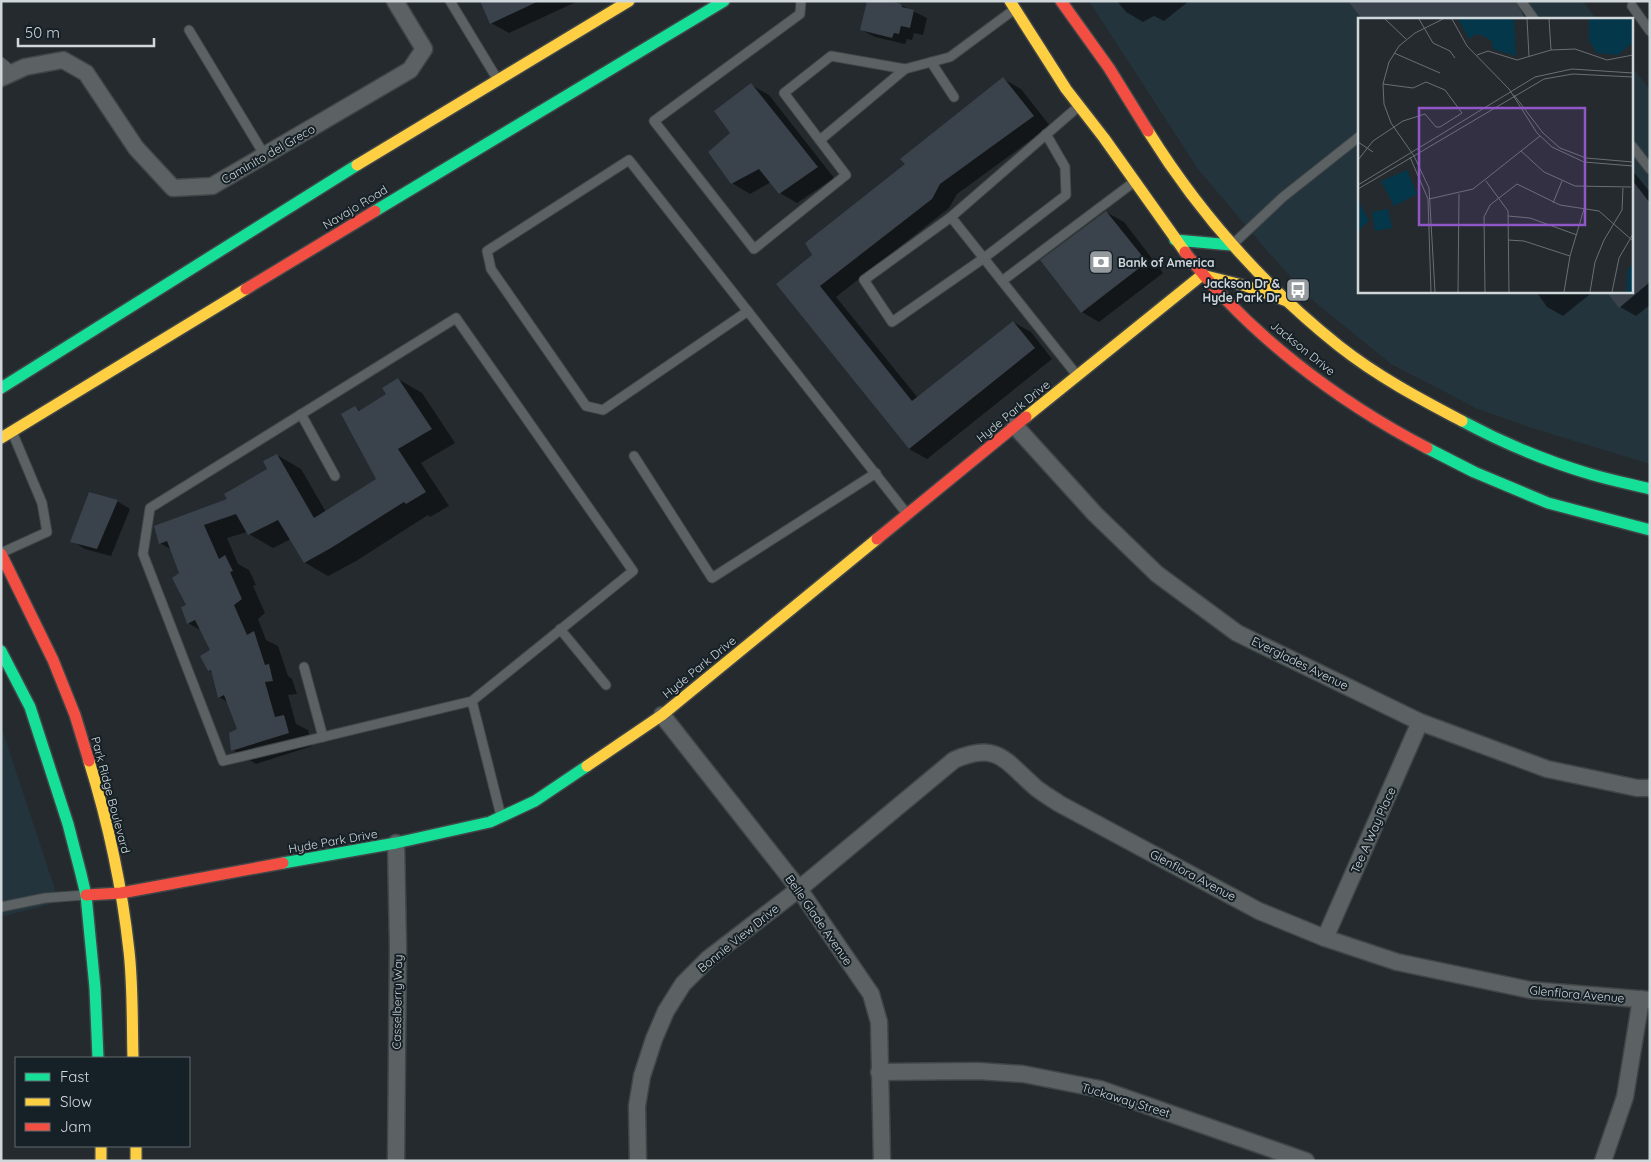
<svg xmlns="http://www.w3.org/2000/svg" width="1651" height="1162" viewBox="0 0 1651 1162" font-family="Quicksand,sans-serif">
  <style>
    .built { fill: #24343d }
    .shadow { fill: #0007 }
    .building { fill: #3a424c }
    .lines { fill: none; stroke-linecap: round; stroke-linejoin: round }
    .lane-casing { stroke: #404648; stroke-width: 11 }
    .street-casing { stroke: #404648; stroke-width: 19 }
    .fast-casing { stroke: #404648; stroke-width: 14 }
    .slow-casing { stroke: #404648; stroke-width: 14 }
    .jam-casing { stroke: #404648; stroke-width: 14 }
    .lane { stroke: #5c6163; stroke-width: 9 }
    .street { stroke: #5c6163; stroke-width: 16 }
    .fast { stroke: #16e098; stroke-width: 11 }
    .slow { stroke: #ffcf43; stroke-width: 11 }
    .jam { stroke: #f24e42; stroke-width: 11 }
    .labels { text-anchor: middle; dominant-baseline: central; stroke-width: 4; stroke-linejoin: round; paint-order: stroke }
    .street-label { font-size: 12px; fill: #d0d7db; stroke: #162127 }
    .poi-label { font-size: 12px; font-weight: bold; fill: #d0d7db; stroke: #162127; text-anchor: start }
    .inset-road { fill: none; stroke: #696f73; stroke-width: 1 }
    .view { fill: #9057c6; fill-opacity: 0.15; stroke: #9057c6; stroke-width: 2.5 }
    .inset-edge { fill: none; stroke: #d0d7db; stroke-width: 2.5 }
  </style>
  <rect width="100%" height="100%" fill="#242a2d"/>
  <!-- built -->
  <g class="built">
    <polygon points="1089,1 1583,1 1596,19 1360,19 1360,291 1632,291 1632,67 1650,90 1650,464 1532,428 1478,409 1391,364 1310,298 1269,253 1198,169"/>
    <polygon points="1,726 59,902 1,917"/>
  </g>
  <!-- shadow -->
  <g class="shadow">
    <polygon points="481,1 578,1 509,33 491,23"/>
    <polygon points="1117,1 1189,1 1164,21 1154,16 1143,22 1126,12"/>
    <polygon points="1350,1 1524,1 1534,19 1364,19"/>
    <polygon points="901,5 927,18 923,35 914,33 912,40 907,39 905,44 875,37 862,30"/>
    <polygon points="1003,79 1021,89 1050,126 957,194 949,208 836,297 918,398 1013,322 1031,332 1052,359 927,459 909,449 777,284 814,255 907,164"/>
    <polygon points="751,85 769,95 834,178 797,203 780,193 771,182 750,194 732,183 732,133"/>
    <polygon points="1632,170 1650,192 1650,305 1636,316 1620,307 1632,291"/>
    <polygon points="1106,212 1124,222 1163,273 1099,322 1082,312"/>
    <polygon points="1527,291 1536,291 1533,294"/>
    <polygon points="1536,291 1594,291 1563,316 1547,307"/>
    <polygon points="398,379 422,393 455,443 421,463 449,506 430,517 428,515 356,561 328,576 304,562 291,539 273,548 249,534 247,532 227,538 238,564 249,570 256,585 253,586 265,613 258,619 266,640 278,646 288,676 292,679 297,694 288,695 296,724 308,730 312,746 256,764 233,750 239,730 229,703 219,697 213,673 209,670 211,651 202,631 188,623 187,605 180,573 172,550 160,543 229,499 269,470 277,455 301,469 326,512 378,479 355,407 361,411 387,395"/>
    <polygon points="117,501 130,509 111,556 85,549 72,541"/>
  </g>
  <!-- building -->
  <g class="building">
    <polygon points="480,1 539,1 490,24"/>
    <polygon points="867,1 890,1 901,4 902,7 914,10 910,28 901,26 899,34 894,33 892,38 860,30"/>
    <polygon points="1348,1 1515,1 1526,19 1362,19"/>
    <polygon points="1003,77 1034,116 940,184 932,199 820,286 912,401 1013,321 1035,348 909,449 776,284 812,255 805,243 905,164 900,159"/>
    <polygon points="751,83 818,167 779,194 759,169 731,184 708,152 730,133 714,111"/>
    <polygon points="1632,180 1650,203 1650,282 1619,308 1606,291 1632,291"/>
    <polygon points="1106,211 1147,262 1081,313 1040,260"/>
    <polygon points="398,378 432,429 398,449 426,492 406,504 404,502 331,548 304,563 278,520 248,535 236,514 204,525 219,559 225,555 233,571 230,572 242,599 234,605 247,635 254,631 265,665 269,664 273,681 265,682 275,717 284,715 289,733 231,751 229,733 237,729 224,695 218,698 211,670 208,671 200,656 210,650 195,620 187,624 181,607 186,605 172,578 179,573 167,541 159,544 154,526 227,499 224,494 267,469 263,461 277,454 314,518 376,479 341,414 355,406 359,411 386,394 382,388"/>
    <polygon points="89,492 118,500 97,549 70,542"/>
  </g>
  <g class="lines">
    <defs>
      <g id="lane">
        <polyline points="450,1 496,77"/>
        <polyline points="801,1 800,14 654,121 754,249 846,175 784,93 831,56 905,69 950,57 1015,9"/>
        <polyline points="1521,1 1534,19"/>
        <polyline points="1632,6 1650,31"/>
        <polyline points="189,30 265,156"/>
        <polyline points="1,62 13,72"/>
        <polyline points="931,62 954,97"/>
        <polyline points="1046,134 1065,167 1066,195 984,258 892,322 864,280 951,217 1076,374"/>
        <polyline points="820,140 905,69"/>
        <polyline points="1632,146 1650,169"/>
        <polyline points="951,217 1079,106"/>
        <polyline points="1232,245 1283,197 1360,136"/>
        <polyline points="1002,281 1134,182"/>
        <polyline points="748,311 603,410 586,406 491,269 487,251 629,160 907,514"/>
        <polyline points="301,414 335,476"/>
        <polyline points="634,456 712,578 876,473"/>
        <polyline points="1,553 47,532 42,503 13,434"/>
        <polyline points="560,629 606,685"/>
        <polyline points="304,667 323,737"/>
        <polyline points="472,701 223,761 143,554 150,508 456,318 633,571 472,701 501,816"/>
        <polyline points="1,907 45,898 85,895"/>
      </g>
      <g id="street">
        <polyline points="1,78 25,67 63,60 86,73 136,148 173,188 212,186 410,70 424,49 395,1"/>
        <polyline points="1015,426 1095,514 1157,574 1237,633 1420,722 1547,769 1637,788 1650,788"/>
        <polyline points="662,715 799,889 871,994 879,1022 882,1161"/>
        <polyline points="396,843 398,947 396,1161"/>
        <polyline points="1325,938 1420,722"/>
        <polyline points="879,1072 978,1071 1023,1074 1100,1089 1306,1161"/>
        <path d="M638 1161 637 1106 642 1076 654 1039 666 1011 683 984 709 958 799 889 954 760C998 741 1005 761 1035 787 1042 793 1051 798 1058 803L1259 911 1325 938 1397 962 1530 990 1650 1000"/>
        <polyline points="1603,1161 1625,1097 1641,999"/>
      </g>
      <g id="fast">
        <polyline points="375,211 724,1"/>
        <polyline points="1175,240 1232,245"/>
        <polyline points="1,388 357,165"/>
        <path d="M1462 421C1503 443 1546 461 1590 474 1610 480 1630 484 1650 489"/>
        <polyline points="1427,448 1474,472 1548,503 1650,530"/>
        <polyline points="1,651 30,707 68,824 81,874 86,895 95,988 98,1058"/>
        <polyline points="283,863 396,843 490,822 535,801 587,766"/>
      </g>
      <g id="slow">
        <polyline points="1010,1 1066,89 1104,138 1185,252"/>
        <path d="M1148 131C1199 213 1264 286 1339 346 1377 376 1420 399 1462 421"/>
        <polyline points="357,165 629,1"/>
        <polyline points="1026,417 1202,275 1246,286 1287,301"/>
        <polyline points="1,438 246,289"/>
        <path d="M89 761C108 822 122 887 129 951 133 986 132 1023 133 1058"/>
        <polyline points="587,766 662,715 877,539"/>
        <polyline points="101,1146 101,1161"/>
        <polyline points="136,1146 136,1161"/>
      </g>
      <g id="jam">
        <polyline points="1061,1 1109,68 1148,131"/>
        <path d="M1185 252C1247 333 1337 401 1427 448"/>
        <polyline points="246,289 375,211"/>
        <polyline points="877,539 1026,417"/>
        <polyline points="1,554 53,660 75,715 89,761"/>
        <polyline points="86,895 121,893 283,863"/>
      </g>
    </defs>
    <!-- lane casing -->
    <use href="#lane" class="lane-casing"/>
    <!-- street casing -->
    <use href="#street" class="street-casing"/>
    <!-- fast casing -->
    <use href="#fast" class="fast-casing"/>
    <!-- slow casing -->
    <use href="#slow" class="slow-casing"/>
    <!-- jam casing -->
    <use href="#jam" class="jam-casing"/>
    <!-- lane -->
    <use href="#lane" class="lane"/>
    <!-- street -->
    <use href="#street" class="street"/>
    <!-- fast -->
    <use href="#fast" class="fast"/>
    <!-- slow -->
    <use href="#slow" class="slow"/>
    <!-- jam -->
    <use href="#jam" class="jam"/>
  </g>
  <!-- icons -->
  <defs>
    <symbol id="bank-square" viewBox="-11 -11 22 22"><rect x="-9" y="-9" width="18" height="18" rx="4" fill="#949a9e" stroke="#162127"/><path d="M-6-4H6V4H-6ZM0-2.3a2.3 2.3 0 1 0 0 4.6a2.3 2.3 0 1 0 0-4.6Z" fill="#fff"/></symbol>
    <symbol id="bus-square" viewBox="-11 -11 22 22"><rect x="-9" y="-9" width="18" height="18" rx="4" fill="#949a9e" stroke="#162127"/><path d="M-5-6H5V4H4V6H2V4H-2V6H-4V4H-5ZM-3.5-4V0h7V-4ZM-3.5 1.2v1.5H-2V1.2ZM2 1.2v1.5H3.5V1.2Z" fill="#fff"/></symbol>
  </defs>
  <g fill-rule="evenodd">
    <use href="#bank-square" x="1087" y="248" width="28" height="28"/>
    <use href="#bus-square" x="1284" y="276" width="28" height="28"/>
  </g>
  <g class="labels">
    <!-- street labels -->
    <g class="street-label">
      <text transform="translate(268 154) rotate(-30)">Caminito del Greco</text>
      <text transform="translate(355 207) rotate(-31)">Navajo Road</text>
      <text transform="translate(1303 348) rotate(39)">Jackson Drive</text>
      <text transform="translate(1013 411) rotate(-39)">Hyde Park Drive</text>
      <text transform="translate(1300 663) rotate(26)">Everglades Avenue</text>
      <text transform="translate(699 667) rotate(-39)">Hyde Park Drive</text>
      <text transform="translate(111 795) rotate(75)">Park Ridge Boulevard</text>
      <text transform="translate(1373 830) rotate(-66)">Tee A Way Place</text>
      <text transform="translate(333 841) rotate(-10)">Hyde Park Drive</text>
      <text transform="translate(1193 875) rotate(28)">Glenflora Avenue</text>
      <text transform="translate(819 920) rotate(55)">Belle Glade Avenue</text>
      <text transform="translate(738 938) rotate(-39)">Bonnie View Drive</text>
      <text transform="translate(1577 994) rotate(5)">Glenflora Avenue</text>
      <text transform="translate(397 1002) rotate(-89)">Casselberry Way</text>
      <text transform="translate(1126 1100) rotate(17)">Tuckaway Street</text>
    </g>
    <!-- poi labels -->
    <g class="poi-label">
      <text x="1118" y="262">Bank of America</text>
      <text x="1280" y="283" text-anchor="end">Jackson Dr &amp;<tspan x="1280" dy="14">Hyde Park Dr</tspan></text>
    </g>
  </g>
  <!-- overview -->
  <g transform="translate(1358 18)">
    <rect width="275" height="275" fill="#242a2d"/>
    <path d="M100 1H156L158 38 135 31 134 23 125 18 118 16 111 21ZM231 1H275V24L260 37 239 35 231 23ZM49 152 59 176 36 188 23 163ZM0 182 11 203 0 213ZM30 191 34 210 17 213 14 194ZM275 246V274H268L270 251Z" fill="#05374b"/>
    <path class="inset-road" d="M27 1 48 21M61 1 75 25 92 33 97 40M94 1 109 28 151 71 179 115 194 129 226 144 275 148M169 1 171 38M191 1 193 32M36 35 82 55M119 37 130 33 159 42 193 32 217 31 249 42 275 37M156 77 185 115 202 130 228 140 275 144M0 124 15 134M163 133 186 154 217 168 273 169M52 139 70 181 73 274M0 142 15 123 45 103 67 96 78 109H82L104 95 87 72 68 64 55 70 25 66M128 163 150 193 151 274M0 167 177 59 214 51 275 55M0 171 186 61 215 56 275 59M71 181 115 171 182 118M195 185 204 163M150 198 172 200 219 217M150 222 166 223 212 238M77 274 71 170 56 138 33 105 26 86 25 66 31 44 41 28 57 15 85 1M100 274 101 176M127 274 126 199 132 187 159 166 202 187 241 193 275 223M206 274 212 238 226 191M232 274 237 244 246 222 264 192 265 170M254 274 261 240 275 216"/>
    <path class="view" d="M61 90H227V207H61Z"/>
    <rect width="275" height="275" class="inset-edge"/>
  </g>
  <!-- border -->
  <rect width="1651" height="1162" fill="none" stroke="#d0d7db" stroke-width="5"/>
  <!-- legend -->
  <rect x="15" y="1057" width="175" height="90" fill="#162127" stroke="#606a6f"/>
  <rect x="25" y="1073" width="25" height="8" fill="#16e098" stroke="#606a6f"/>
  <text x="60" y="1082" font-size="15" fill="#d0d7db">Fast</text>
  <rect x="25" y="1098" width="25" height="8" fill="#ffcf43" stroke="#606a6f"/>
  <text x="60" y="1107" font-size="15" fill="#d0d7db">Slow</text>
  <rect x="25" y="1123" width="25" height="8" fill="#f24e42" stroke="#606a6f"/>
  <text x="60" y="1132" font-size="15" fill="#d0d7db">Jam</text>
  <!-- scale -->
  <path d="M18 38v8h136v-8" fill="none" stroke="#d0d7db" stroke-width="2.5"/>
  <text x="25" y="38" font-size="15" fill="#d0d7db" stroke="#162127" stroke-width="4" paint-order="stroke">50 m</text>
</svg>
